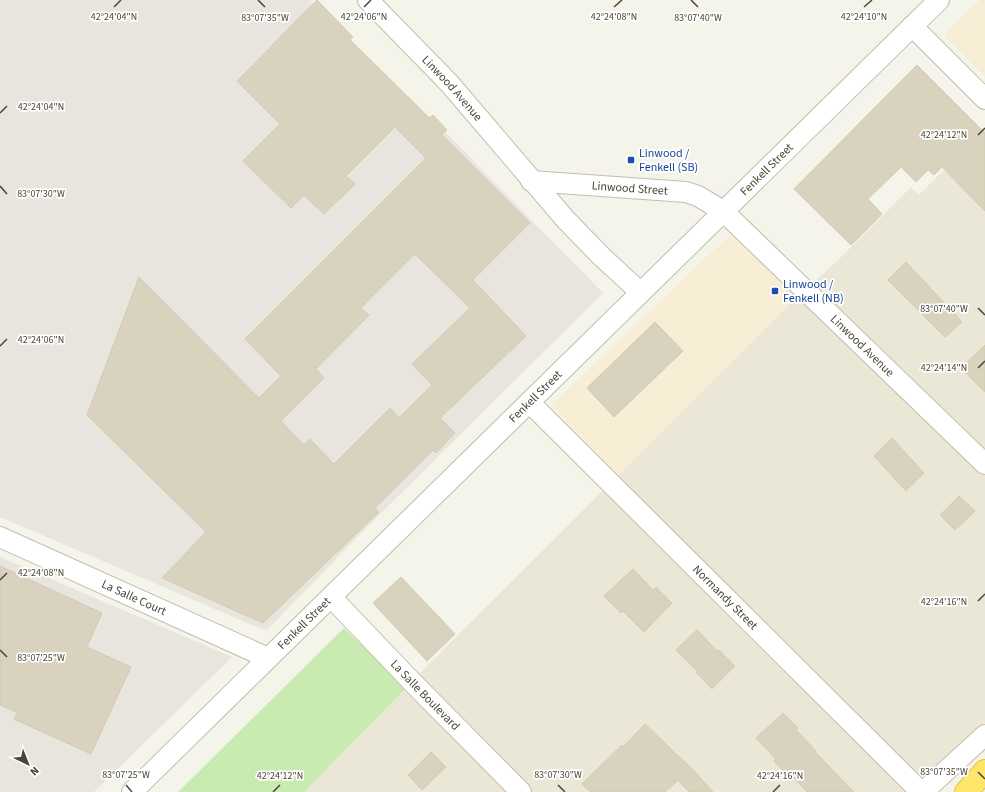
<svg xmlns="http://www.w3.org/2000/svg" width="985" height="792" viewBox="0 0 985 792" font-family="'Source Sans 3',sans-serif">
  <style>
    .residential { fill: #eae7d7 }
    .commercial { fill: #f8eed5 }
    .industrial { fill: #e8e5de }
    .green { fill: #c8ebb1 }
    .building { fill: #d8d2be; stroke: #d3cbb1; fill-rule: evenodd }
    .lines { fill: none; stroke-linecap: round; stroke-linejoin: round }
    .minor-casing { stroke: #c2beab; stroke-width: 22 }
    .highway-casing { stroke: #e5c034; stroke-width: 24 }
    .minor { stroke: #fff; stroke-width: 20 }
    .highway { stroke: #ffe66b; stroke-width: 22 }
    .ticks { fill: none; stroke: #4a4637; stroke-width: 1.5 }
    .transit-dot { fill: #1a4fb4; stroke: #fff; stroke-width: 1.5 }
    .labels { text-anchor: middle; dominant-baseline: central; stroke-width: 3.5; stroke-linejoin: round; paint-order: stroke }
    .street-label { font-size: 12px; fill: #4a4637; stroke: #fff }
    .transit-label { font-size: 12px; fill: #164399; stroke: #fff; text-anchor: start }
    .ticks-label { font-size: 10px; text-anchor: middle; fill: #4a4637; stroke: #fff; stroke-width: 3.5; stroke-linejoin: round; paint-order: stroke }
  </style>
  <rect width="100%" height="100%" fill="#f5f4ea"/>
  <!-- residential -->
  <polygon class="residential" points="985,128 985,723 916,792 304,792 427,666 797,297 834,264 911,187 919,195"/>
  <!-- commercial -->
  <g class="commercial">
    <polygon points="980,0 985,0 985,77 944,35"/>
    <polygon points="732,233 797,297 618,476 551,405"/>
  </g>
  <!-- industrial -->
  <g class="industrial">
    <polygon points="0,0 310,0 446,133 603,293 379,515 266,631 0,517"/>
    <polygon points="0,557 232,657 94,792 0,792"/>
  </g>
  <!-- green -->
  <polygon class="green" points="344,628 406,688 304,792 178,792"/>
  <!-- building -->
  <g class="building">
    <path d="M317 0 353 37 350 40 429 118 433 115 447 130 442 135 530 223 473 280 526 336 440 418 455 433 436 453 433 450 375 508 379 512 263 623 162 578 206 532 87 415 139 277 259 398 281 376 245 339 426 158 395 127 346 176 355 184 324 214 304 195 291 208 243 161 280 124 237 81ZM415 254 470 308 412 364 432 385 399 418 390 408 334 464 310 439 304 445 281 421 324 378 316 369 369 315 361 308Z"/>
    <polygon points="917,65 985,133 985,211 942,167 934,175 928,170 916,182 901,167 868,199 882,214 851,245 794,189"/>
    <polygon points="906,262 962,322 945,337 888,280"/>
    <polygon points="655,322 683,351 614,417 587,388"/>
    <polygon points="985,345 985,392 961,368"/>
    <polygon points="892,438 924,473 906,491 874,456"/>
    <polygon points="959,496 975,511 955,530 940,515"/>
    <polygon points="0,566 102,613 87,647 131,667 91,754 14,719 18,713 0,705"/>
    <polygon points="633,569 653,590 656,587 672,603 644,632 623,611 621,613 604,596"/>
    <polygon points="401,577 455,634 427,661 373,603"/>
    <polygon points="697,630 717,651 719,650 735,666 712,689 696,672 697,671 676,650"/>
    <polygon points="783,713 798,728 796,730 816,751 815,752 854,792 807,792 791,775 789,777 774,761 776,759 756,738"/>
    <polygon points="645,724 694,771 713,792 689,792 678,780 665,792 591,792 582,784 622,745 623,747"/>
    <polygon points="431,752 446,767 422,790 408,775"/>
  </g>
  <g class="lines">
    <defs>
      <g id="minor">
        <path id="s1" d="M368 0 449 83 566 220 602 257 640 292"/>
        <polyline points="912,26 985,99"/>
        <path id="s2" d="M531 181 686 192 698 196 723 211 985 464"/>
        <path id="s3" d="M529 402 921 792"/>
        <path id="s4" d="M0 537 268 658"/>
        <path id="s5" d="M331 597 416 686 521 792"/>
        <path id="s6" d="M132 792 939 0"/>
        <polyline points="923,792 985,735"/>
      </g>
      <polyline id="highway" points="966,792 985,771"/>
    </defs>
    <!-- minor casing -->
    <use href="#minor" class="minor-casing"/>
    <!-- highway casing -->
    <use href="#highway" class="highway-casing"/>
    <!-- minor -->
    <use href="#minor" class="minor"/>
    <!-- highway -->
    <use href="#highway" class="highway"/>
  </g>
  <!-- ticks -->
  <path class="ticks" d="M258 0 265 7M691 0 698 7M114 7 121 0M364 7 371 0M614 7 622 0M864 7 872 0M0 113 7 106M978 135 985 128M0 186 7 194M978 308 985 315M0 346 7 339M978 368 985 361M0 580 7 573M978 601 985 594M0 650 7 657M978 772 985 779M126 785 132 792M558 785 565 792M273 792 280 785M773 792 780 785"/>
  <!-- markers -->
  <g class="transit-dot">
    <rect x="627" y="156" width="8" height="8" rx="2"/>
    <rect x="771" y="287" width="8" height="8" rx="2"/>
  </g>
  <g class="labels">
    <!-- street labels -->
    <g class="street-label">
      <text stroke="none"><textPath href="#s1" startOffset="122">Linwood Avenue</textPath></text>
      <text stroke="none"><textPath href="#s6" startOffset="889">Fenkell Street</textPath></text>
      <text stroke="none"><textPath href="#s2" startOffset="99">Linwood Street</textPath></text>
      <text stroke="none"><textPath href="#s2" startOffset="391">Linwood Avenue</textPath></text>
      <text stroke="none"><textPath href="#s6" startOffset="565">Fenkell Street</textPath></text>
      <text stroke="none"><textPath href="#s3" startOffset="277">Normandy Street</textPath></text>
      <text stroke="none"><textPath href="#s4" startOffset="147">La Salle Court</textPath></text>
      <text stroke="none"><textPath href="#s6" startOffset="241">Fenkell Street</textPath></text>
      <text stroke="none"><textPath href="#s5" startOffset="136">La Salle Boulevard</textPath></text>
    </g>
    <!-- transit labels -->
    <g class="transit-label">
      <text x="639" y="153">Linwood /<tspan x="639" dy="14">Fenkell (SB)</tspan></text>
      <text x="783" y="284">Linwood /<tspan x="783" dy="14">Fenkell (NB)</tspan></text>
    </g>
  </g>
  <g class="ticks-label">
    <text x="114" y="20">42°24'04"N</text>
    <text x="364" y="20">42°24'06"N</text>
    <text x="614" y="20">42°24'08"N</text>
    <text x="864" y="20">42°24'10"N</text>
    <text x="265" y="21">83°07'35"W</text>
    <text x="698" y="21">83°07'40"W</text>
    <text x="41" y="110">42°24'04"N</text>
    <text x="944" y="138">42°24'12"N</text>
    <text x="41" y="197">83°07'30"W</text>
    <text x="944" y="312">83°07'40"W</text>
    <text x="41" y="343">42°24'06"N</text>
    <text x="944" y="371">42°24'14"N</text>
    <text x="41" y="576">42°24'08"N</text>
    <text x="944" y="605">42°24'16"N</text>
    <text x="41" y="661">83°07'25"W</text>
    <text x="944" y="775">83°07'35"W</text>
    <text x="126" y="778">83°07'25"W</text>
    <text x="558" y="778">83°07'30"W</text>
    <text x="280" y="779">42°24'12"N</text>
    <text x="780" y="779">42°24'16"N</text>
  </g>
  <!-- north arrow -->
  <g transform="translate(28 764) rotate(137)" stroke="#ffffff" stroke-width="3" paint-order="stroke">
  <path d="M0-3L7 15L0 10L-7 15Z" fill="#4a4637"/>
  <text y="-6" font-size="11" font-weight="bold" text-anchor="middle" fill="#4a4637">N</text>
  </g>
</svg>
